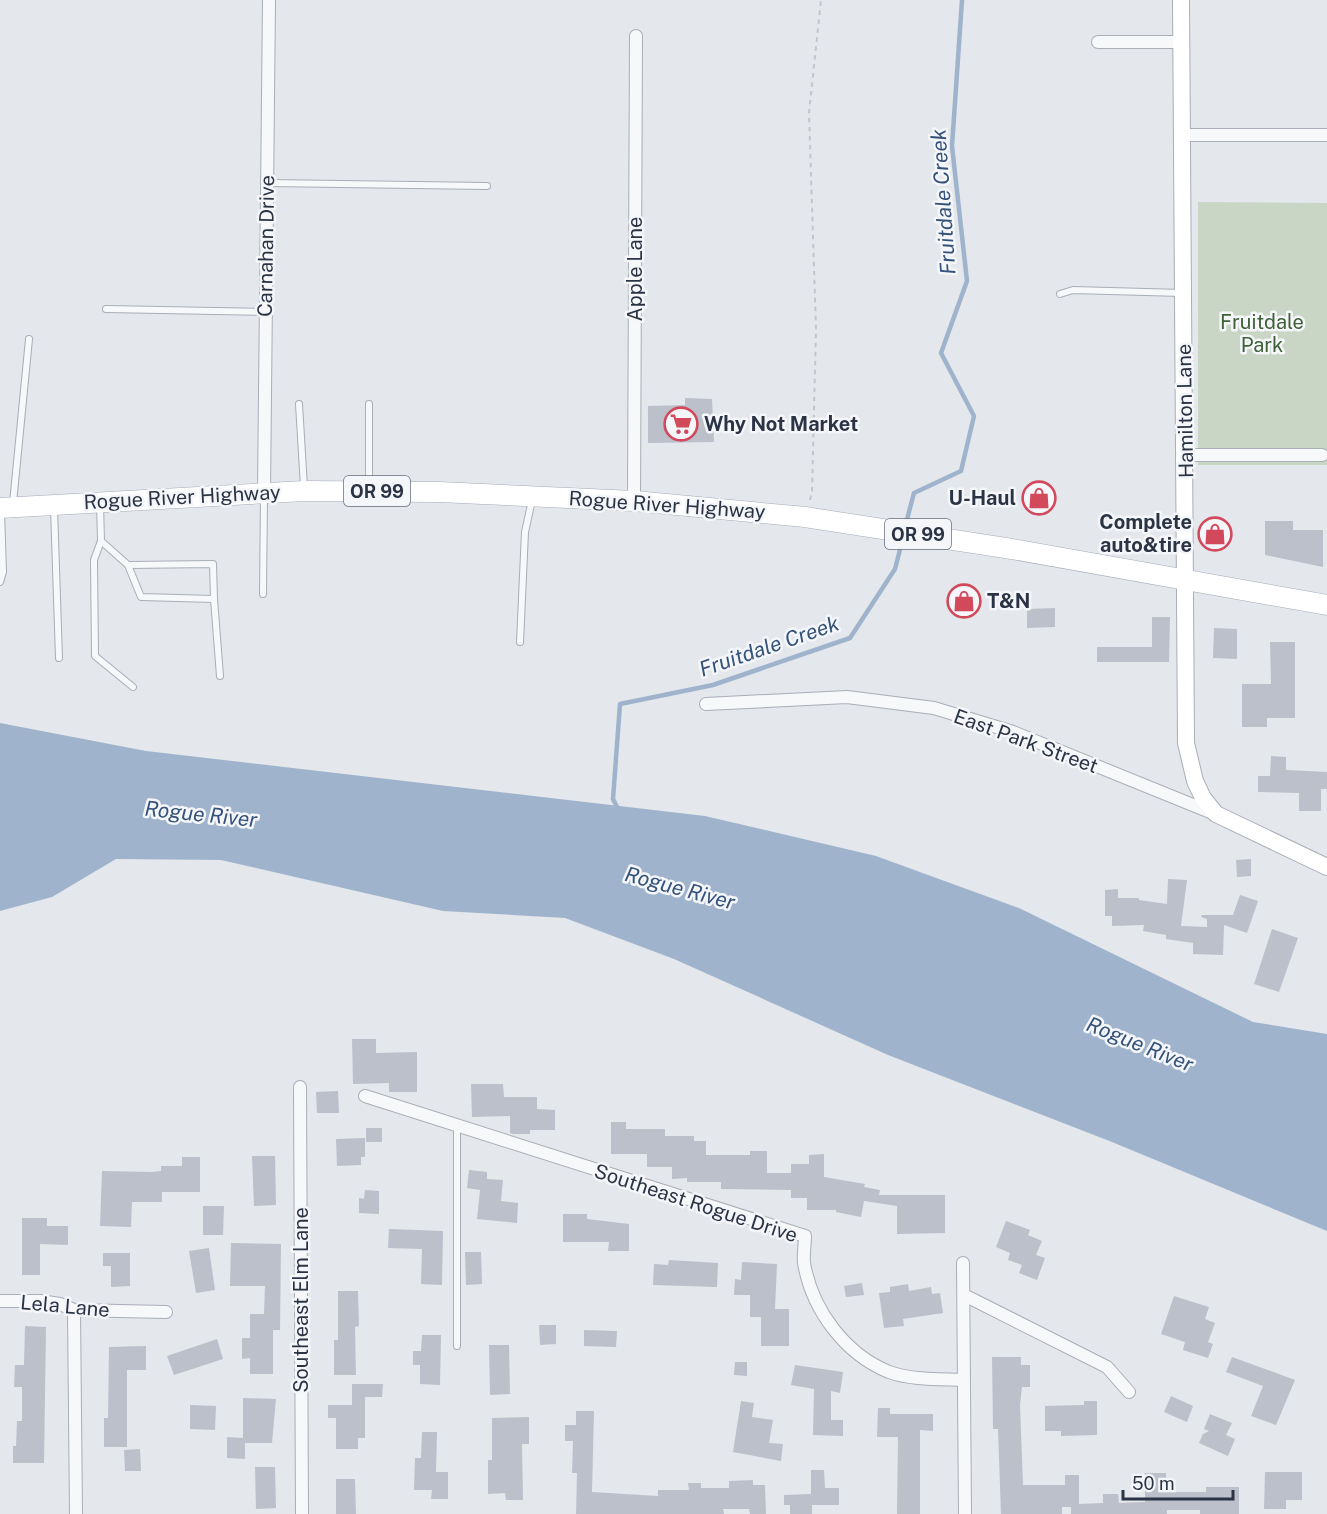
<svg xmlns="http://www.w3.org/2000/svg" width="1327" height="1514" viewBox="0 0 1327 1514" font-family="'Public Sans',sans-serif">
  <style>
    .green { fill: #c9d6c5 }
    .water { fill: #9fb4cc }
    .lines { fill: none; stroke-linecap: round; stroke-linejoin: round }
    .stream { stroke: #9fb4cc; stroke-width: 4.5 }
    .building { fill: #bbc0ca }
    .lane-casing { stroke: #a9aeb7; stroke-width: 8 }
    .street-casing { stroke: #a9aeb7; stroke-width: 14 }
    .secondary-casing { stroke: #a9aeb7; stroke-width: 18 }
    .primary-casing { stroke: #a3abb8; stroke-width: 21 }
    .path { stroke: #c2c5cb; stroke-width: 2; stroke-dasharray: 4.5 4.5; stroke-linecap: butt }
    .lane { stroke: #f7f8fa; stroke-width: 6 }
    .street { stroke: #f7f8fa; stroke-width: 12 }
    .secondary { stroke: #fff; stroke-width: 16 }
    .primary { stroke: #fff; stroke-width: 20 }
    .labels { text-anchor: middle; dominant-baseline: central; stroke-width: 5; stroke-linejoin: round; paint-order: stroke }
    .shield { fill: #f4f6f9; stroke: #676e7b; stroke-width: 1.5 }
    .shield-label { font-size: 18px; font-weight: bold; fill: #2b3445 }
    .street-label { font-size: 20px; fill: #2b3445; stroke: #f4f6f9 }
    .park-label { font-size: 20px; fill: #3f6138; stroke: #f4f6f9 }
    .poi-label { font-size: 20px; font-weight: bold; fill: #2b3445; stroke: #f4f6f9; text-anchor: start }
    .water-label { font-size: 21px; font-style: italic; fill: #34527a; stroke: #f4f6f9 }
  </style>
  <rect width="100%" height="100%" fill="#e4e7ec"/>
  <!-- green -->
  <polygon class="green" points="1198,202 1327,203 1327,465 1198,465"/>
  <!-- water -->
  <polygon class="water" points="0,723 146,751 705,816 876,856 1019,908 1253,1022 1327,1034 1327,1231 1112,1142 888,1055 674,959 565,918 443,911 221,860 116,859 52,897 0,911"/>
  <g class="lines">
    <!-- stream -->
    <g class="stream">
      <polyline points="905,527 914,493 961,471 974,416 941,353 967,281 952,146 962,0"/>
      <polyline points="618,809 613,799 620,704 713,685 850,638 895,569 903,538"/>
    </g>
  </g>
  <!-- building -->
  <g class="building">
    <polygon points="685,398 712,399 714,442 648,443 648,406 685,405"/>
    <polygon points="1265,521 1293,521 1293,530 1323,530 1323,567 1265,555"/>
    <polygon points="1055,608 1055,627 1027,628 1027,609"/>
    <polygon points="1152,617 1170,617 1169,662 1097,662 1097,647 1152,647"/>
    <polygon points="1214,628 1237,629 1237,659 1213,658"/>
    <polygon points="1270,642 1295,642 1295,718 1267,718 1267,727 1242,727 1242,684 1271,684"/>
    <polygon points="1271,756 1286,757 1286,770 1327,772 1327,789 1321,789 1321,811 1299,811 1299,793 1258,792 1258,776 1270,776"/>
    <polygon points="1251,859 1251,876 1237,877 1236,860"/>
    <polygon points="1168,879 1187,880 1181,926 1207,927 1207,919 1201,917 1202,915 1233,915 1240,895 1258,901 1247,933 1224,925 1223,955 1193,954 1193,943 1166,939 1166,935 1143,931 1144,925 1112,926 1112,916 1105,916 1105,890 1118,889 1118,898 1139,898 1139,900 1167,904"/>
    <polygon points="1272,929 1298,938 1279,992 1254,984"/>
    <polygon points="352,1039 376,1039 376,1053 417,1052 417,1092 389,1092 389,1083 353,1084"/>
    <polygon points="471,1084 503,1084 504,1097 537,1097 537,1109 555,1110 555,1130 530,1130 530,1134 513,1134 510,1133 510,1116 472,1117"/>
    <polygon points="338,1091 339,1113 317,1113 316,1092"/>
    <polygon points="611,1122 626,1122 626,1129 665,1129 665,1136 694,1136 694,1141 706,1141 706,1155 750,1155 750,1151 767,1151 767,1173 791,1173 791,1164 809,1164 809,1155 824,1154 824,1177 865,1184 864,1187 880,1190 879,1195 945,1195 945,1233 897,1234 897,1206 864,1201 861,1217 836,1212 836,1210 807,1210 807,1198 791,1198 791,1190 721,1189 721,1182 687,1182 687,1178 672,1179 672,1167 647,1167 647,1154 611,1154"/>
    <rect x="366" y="1128" width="16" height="14"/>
    <polygon points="365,1138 365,1157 361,1157 361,1165 337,1166 336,1139"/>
    <polygon points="252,1156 275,1156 276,1205 254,1206"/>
    <polygon points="182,1157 200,1157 200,1192 162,1192 162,1202 132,1202 131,1227 100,1226 102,1171 151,1172 161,1171 161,1166 182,1166"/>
    <polygon points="469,1170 487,1172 487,1179 503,1180 501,1201 518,1203 517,1223 477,1219 480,1190 467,1188"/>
    <polygon points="365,1190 379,1191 379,1214 359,1213 359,1198 364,1199"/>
    <polygon points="203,1206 224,1206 223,1235 203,1235"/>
    <polygon points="563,1214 587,1214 587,1219 629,1224 629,1251 608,1251 609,1242 563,1242"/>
    <polygon points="22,1218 47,1218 47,1226 68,1226 68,1245 40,1244 40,1275 22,1275"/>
    <polygon points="1006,1221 1030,1230 1028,1235 1042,1241 1036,1255 1045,1258 1037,1280 1019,1273 1022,1265 1008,1260 1010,1253 996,1247"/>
    <polygon points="389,1229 443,1231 442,1285 421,1284 422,1249 388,1248"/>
    <polygon points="231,1243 281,1244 280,1330 273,1330 273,1374 250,1374 250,1358 242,1359 242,1338 250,1338 250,1314 264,1314 265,1286 230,1286"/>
    <polygon points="209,1248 215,1290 196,1293 189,1251"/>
    <polygon points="465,1252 481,1252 482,1284 466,1285"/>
    <polygon points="103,1253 130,1253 130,1286 111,1287 111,1266 103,1266"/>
    <polygon points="669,1260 718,1263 717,1287 653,1285 654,1264 668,1265"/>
    <polygon points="742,1262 777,1264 775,1309 789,1309 789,1346 761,1346 761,1317 750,1317 750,1295 734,1295 735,1279 741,1280"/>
    <polygon points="862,1283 864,1295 846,1297 844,1286"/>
    <polygon points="908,1284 909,1291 931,1287 932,1294 940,1293 943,1313 903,1319 904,1326 884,1328 879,1293 890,1292 890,1287"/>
    <polygon points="338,1291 358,1291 359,1326 355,1327 356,1375 334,1375 334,1340 338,1340"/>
    <polygon points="1174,1296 1209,1307 1205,1319 1215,1323 1208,1342 1213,1344 1208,1358 1183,1350 1185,1342 1161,1334"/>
    <polygon points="539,1325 556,1325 556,1344 540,1345"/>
    <polygon points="25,1326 46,1327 44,1463 13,1463 13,1446 16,1446 17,1421 22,1421 22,1387 14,1387 15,1365 24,1365"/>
    <polygon points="584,1330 617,1331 616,1347 584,1346"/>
    <polygon points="422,1335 441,1335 440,1385 420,1384 420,1365 413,1365 413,1351 421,1351"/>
    <polygon points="217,1339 223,1359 174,1375 167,1356"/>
    <polygon points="489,1345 509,1345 510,1394 490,1395"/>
    <polygon points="146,1346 146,1370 127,1370 127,1447 104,1447 104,1418 108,1418 109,1347"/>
    <polygon points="992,1357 1021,1357 1021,1365 1030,1365 1030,1387 1022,1387 1020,1405 1023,1485 1065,1485 1065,1475 1079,1475 1079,1504 1103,1503 1103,1494 1118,1494 1119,1503 1145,1502 1145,1473 1166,1473 1166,1481 1173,1481 1173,1492 1206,1492 1206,1487 1239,1487 1239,1514 1200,1514 1200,1510 1167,1510 1167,1514 1071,1514 1071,1507 1062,1507 1062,1514 1001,1514 998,1429 993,1429"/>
    <polygon points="1232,1357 1295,1380 1276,1425 1251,1416 1263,1386 1226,1372"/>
    <polygon points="735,1362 747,1362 747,1376 734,1375"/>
    <polygon points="795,1365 843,1372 840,1393 831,1391 831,1420 843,1420 843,1436 813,1435 814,1389 791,1385"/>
    <polygon points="352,1384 383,1384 382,1397 365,1397 365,1438 358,1438 358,1449 336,1449 336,1418 328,1418 328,1405 352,1405"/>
    <polygon points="1171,1396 1193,1406 1187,1422 1164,1412"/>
    <polygon points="243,1398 276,1399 272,1443 245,1443 245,1459 227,1458 227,1437 243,1438"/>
    <polygon points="741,1401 754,1403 752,1417 773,1420 769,1443 783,1444 781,1461 733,1452"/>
    <polygon points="1084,1401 1097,1401 1097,1435 1061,1436 1061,1431 1045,1431 1045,1406 1084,1405"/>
    <polygon points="190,1405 216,1406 215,1430 190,1429"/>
    <polygon points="878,1408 890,1408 890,1414 933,1414 933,1431 920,1430 920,1514 897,1514 898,1437 877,1437"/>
    <polygon points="576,1411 594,1411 592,1492 658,1496 658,1490 689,1490 688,1483 701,1483 701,1488 729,1488 729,1481 753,1480 753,1485 765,1485 766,1514 750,1514 749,1509 723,1509 724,1514 576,1514 577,1473 572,1473 573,1441 565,1441 565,1425 576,1425"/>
    <polygon points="1210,1414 1232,1423 1226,1435 1235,1439 1228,1456 1199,1443 1203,1434 1209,1431 1204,1429"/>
    <polygon points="529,1417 529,1444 522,1444 523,1500 506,1500 505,1493 488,1494 488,1460 492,1460 492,1418"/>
    <polygon points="422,1432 437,1432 436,1472 448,1472 448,1499 431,1499 432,1490 414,1490 415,1458 421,1458"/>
    <polygon points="140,1449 141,1471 125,1471 124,1450"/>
    <polygon points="255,1467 275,1467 276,1508 256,1509"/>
    <polygon points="811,1470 824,1470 825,1488 839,1488 839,1505 812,1505 812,1514 790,1514 790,1505 784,1505 784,1495 811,1494"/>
    <polygon points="1265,1472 1302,1472 1302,1500 1286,1500 1286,1509 1264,1509"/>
    <polygon points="336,1479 355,1479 356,1514 336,1514"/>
  </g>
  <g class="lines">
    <defs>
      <g id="lane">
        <polyline points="268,183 487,186"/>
        <polyline points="1060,294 1073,290 1182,293"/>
        <polyline points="106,309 265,312"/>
        <polyline points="299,404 304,487"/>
        <polyline points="369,487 369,404"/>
        <polyline points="13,503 29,339"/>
        <polyline points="100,504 101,541 94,560 95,656 133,687"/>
        <polyline points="54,508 59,658"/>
        <polyline points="101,541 128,565 141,597 214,599 220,676"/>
        <polyline points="128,565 213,564 214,599"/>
        <polyline points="0,582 3,572 1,512"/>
        <polyline points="263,594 264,496"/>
        <polyline points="520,642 525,532 532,500"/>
        <polyline points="457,1127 457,1346"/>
      </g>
      <g id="street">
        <polyline points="1098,42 1181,42"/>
        <polyline points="1183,135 1327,135"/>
        <polyline points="1185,455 1322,455"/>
        <polyline points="264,492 269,0"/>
        <polyline points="634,501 636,36"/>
        <polyline points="706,704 847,697 934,708 1013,732 1215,814"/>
        <polyline points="300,1087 302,1514"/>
        <path d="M365 1096 805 1236C805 1245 803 1255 804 1263 812 1310 845 1354 889 1372 911 1380 940 1379 963 1380"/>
        <polyline points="963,1263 965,1514"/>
        <polyline points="964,1295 1107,1367 1129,1392"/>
        <polyline points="0,1301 40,1301 60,1304 74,1310 166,1312"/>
        <polyline points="74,1310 76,1514"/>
      </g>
      <polyline id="secondary" points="1181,0 1186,743 1195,781 1203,798 1216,814 1327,867"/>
      <polyline id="primary" points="0,508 304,491 439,492 634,501 805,517 1012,549 1327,605"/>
    </defs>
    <!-- lane casing -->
    <use href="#lane" class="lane-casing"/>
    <!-- street casing -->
    <use href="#street" class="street-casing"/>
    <!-- secondary casing -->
    <use href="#secondary" class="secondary-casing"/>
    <!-- primary casing -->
    <use href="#primary" class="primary-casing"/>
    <!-- path -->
    <polyline class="path" points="810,500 812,491 816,329 809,113 821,0"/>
    <!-- lane -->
    <use href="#lane" class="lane"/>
    <!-- street -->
    <use href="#street" class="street"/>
    <!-- secondary -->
    <use href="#secondary" class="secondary"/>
    <!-- primary -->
    <use href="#primary" class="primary"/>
  </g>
  <!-- icons -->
  <defs>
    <symbol id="supermarket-ring" viewBox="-11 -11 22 22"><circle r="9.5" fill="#f4f6f9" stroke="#d1495b" stroke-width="1.5"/><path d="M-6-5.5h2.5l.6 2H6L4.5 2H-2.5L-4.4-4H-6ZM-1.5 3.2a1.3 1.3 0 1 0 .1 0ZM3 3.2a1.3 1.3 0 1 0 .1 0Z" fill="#d1495b"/></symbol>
    <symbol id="shop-ring" viewBox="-11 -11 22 22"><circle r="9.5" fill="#f4f6f9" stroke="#d1495b" stroke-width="1.5"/><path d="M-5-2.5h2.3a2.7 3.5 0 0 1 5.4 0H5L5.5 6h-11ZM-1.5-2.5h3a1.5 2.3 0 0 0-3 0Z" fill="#d1495b"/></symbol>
  </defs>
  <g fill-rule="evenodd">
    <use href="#supermarket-ring" x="662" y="405" width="38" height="38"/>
    <use href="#shop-ring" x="1020" y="479" width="38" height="38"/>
    <use href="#shop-ring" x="1196" y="515" width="38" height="38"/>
    <use href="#shop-ring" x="945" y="582" width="38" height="38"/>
  </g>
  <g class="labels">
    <!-- shield labels -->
    <g class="shield">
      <rect x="344" y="476" width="66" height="30" rx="4.5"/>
      <rect x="885" y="519" width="66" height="30" rx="4.5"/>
    </g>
    <g class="shield-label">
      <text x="377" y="491">OR 99</text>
      <text x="918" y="534">OR 99</text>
    </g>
    <!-- street labels -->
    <g class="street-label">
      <text transform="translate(266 246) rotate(-89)">Carnahan Drive</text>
      <text transform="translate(635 269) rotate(-90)">Apple Lane</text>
      <text transform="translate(1185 411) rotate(-91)">Hamilton Lane</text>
      <text transform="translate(182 497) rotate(-3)">Rogue River Highway</text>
      <text transform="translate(667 505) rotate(4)">Rogue River Highway</text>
      <text transform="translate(1026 741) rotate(20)">East Park Street</text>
      <text transform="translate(696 1203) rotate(18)">Southeast Rogue Drive</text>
      <text transform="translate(301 1300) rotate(-90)">Southeast Elm Lane</text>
      <text transform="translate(65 1306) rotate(5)">Lela Lane</text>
    </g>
    <!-- park labels -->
    <g class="park-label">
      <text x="1262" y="322">Fruitdale<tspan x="1262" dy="23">Park</tspan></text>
    </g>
    <!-- poi labels -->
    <g class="poi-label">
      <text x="704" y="424">Why Not Market</text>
      <text x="1016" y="498" text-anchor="end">U-Haul</text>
      <text x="1192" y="522" text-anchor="end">Complete<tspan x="1192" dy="23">auto&amp;tire</tspan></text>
      <text x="987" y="601">T&amp;N</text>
    </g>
    <!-- water labels -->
    <g class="water-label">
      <text transform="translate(943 202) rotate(-94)">Fruitdale Creek</text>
      <text transform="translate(769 646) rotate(-19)">Fruitdale Creek</text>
      <text transform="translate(201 814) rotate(6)">Rogue River</text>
      <text transform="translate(680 888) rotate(15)">Rogue River</text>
      <text transform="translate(1140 1044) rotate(22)">Rogue River</text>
    </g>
  </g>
  <!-- scale -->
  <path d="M1123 1490v9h110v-9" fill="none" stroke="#2b3445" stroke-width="3"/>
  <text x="1132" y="1490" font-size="18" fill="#2b3445" stroke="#f4f6f9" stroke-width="4.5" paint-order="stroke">50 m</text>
</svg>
